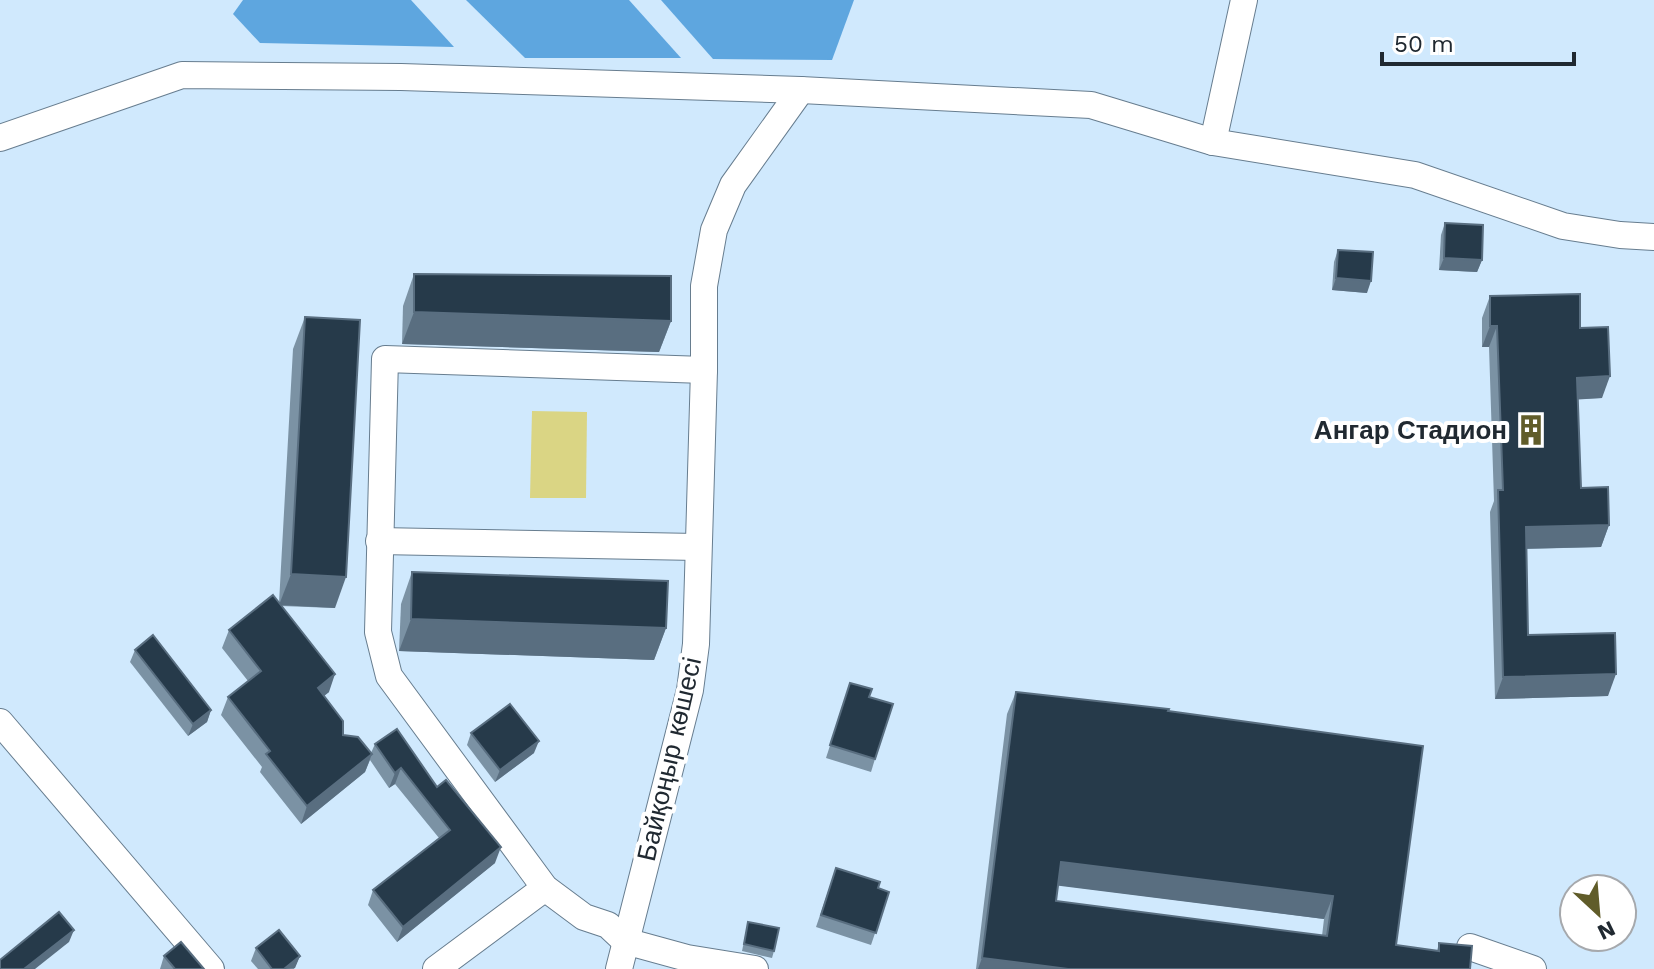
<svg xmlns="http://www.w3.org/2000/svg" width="1654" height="969" viewBox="0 0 1654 969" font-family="'Work Sans',sans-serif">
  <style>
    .green { fill: #dad584 }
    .water { fill: #5ea6df }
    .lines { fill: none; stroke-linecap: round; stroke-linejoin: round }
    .street-casing { stroke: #677d8f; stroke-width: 28 }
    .street { stroke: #fff; stroke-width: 26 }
    .wall { fill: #7b92a4; fill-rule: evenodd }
    .shaded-wall { fill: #596e80 }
    .building { fill: #263a4a; stroke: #596e80; stroke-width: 2; fill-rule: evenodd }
    .labels { text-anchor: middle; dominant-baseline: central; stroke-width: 8; stroke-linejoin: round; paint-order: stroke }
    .poi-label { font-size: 26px; font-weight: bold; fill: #202931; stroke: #fff; text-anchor: end }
    .street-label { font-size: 26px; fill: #202931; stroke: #fff }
  </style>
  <rect width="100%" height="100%" fill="#d0e9fd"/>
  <!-- green -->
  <polygon class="green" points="532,411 587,412 586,498 530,498"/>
  <!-- water -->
  <g class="water">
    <polygon points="243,0 411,0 454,47 260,43 233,14"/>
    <polygon points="466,0 629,0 681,58 525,58"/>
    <polygon points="661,0 854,0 832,60 713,59"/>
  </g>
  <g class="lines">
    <defs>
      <g id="street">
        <polyline points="0,138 182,75 401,77 801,90 1091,105 1213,142 1415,175 1563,226 1620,235 1654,237"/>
        <polyline points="1213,142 1244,0"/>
        <polyline points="704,370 385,359 378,632 389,676 545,888 584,917 608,925 625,941 687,958 755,969"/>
        <polyline points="379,541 697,547"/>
        <polyline points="0,722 211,969"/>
        <polyline points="1470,947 1533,969"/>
        <polyline points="436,969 545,888"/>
        <polyline points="619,969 690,690 696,644 704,370 704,286 714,230 733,185 801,90"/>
      </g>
    </defs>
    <!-- street casing -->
    <use href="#street" class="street-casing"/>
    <!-- street -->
    <use href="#street" class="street"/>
  </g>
  <!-- wall -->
  <g class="wall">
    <polygon points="1445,223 1482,260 1477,272 1439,270 1441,235"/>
    <polygon points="1338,250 1367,293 1332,290 1334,262"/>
    <polygon points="414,274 671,321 659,352 402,344 403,306"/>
    <polygon points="1490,296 1580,328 1602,398 1578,399 1581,488 1609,525 1601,547 1526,549 1528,635 1608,696 1495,699 1490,512 1494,501 1489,347 1482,347 1482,318"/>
    <polygon points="305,317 335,608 281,606 329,692 324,696 343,735 371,753 375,744 437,787 495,863 397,942 368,905 373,890 439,838 395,784 389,788 370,760 365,772 301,824 260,772 262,767 221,715 228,697 248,681 222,648 229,630 279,603 293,349"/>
    <polygon points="412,572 666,628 654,660 399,651 401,604"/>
    <polygon points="135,650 211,710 207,722 188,736 130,662"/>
    <polygon points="850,683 869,697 875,759 871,772 826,758"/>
    <path d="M1016 692 1168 711 1396 945 1437 951 1439 943 1470 969H976L1007 714ZM1058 885 1324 919 1322 936 1056 901Z"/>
    <polygon points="471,733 534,753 495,782 467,745"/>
    <polygon points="836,868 878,888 889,892 871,945 816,927"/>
    <polygon points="748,922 774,951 772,958 742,951"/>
    <polygon points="256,948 300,956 294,969 258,969 251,961"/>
    <polygon points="164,956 204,969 160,969"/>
  </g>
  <!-- shaded-wall -->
  <g class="shaded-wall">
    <polygon points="1444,258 1482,260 1477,272 1439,270"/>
    <polygon points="1336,278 1371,281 1367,293 1332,290"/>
    <polygon points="414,312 671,321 659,352 402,344"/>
    <polygon points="1490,326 1497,326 1489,347 1482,347"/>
    <polygon points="1610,376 1602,398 1570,400 1577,378"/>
    <polygon points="1609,525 1601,547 1518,549 1526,527"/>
    <polygon points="291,574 346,577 335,608 279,605"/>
    <polygon points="411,619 666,628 654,660 399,651"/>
    <polygon points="335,674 329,692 311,706 318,688"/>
    <polygon points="1616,674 1608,696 1495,699 1503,677"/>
    <polygon points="211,710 207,722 188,736 193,724"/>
    <polygon points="539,741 534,753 495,782 500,770"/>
    <polygon points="372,754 365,772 301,824 307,806"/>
    <polygon points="401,768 395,784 389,788 395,773"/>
    <polygon points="501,847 495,863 397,942 403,927"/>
    <polygon points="1061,862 1333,896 1324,919 1053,885"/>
    <polygon points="74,930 69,942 35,969 24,969"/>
    <polygon points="300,956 295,968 284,969"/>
    <polygon points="982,958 1068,969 978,969"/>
  </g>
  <!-- building -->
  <g class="building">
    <polygon points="1445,223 1483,225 1482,260 1444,258"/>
    <polygon points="1338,250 1373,252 1371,281 1336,278"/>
    <polygon points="414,274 671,276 671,321 414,312"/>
    <polygon points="1580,294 1580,328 1608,327 1610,376 1577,378 1581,488 1608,487 1609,525 1526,527 1528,635 1615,633 1616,674 1503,677 1498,490 1503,490 1497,326 1490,326 1490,296"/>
    <polygon points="305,317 360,320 346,577 291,574"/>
    <polygon points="412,572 668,581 666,628 411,619"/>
    <polygon points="273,595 335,674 318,688 343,721 343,735 358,737 372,754 307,806 266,754 270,751 228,697 261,671 229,630"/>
    <polygon points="153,635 211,710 193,724 135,650"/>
    <polygon points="850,683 872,689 869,697 893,704 875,759 830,745"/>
    <path d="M1016 692 1169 709 1168 711 1423 746 1396 945 1439 951V943L1472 946 1470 969H1068L982 958ZM1061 862 1333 896 1327 936 1056 901Z"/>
    <polygon points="510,704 539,741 500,770 471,733"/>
    <polygon points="397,729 437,787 446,780 501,847 403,927 373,890 450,830 401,768 395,773 375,744"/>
    <polygon points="836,868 880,882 878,888 889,892 876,933 821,915"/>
    <polygon points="59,912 74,930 24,969 0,969 0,960"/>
    <polygon points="748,922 779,928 774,951 744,944"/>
    <polygon points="279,930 300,956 284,969 272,969 256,948"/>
    <polygon points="181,942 204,969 175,969 164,956"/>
  </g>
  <!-- icons -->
  <defs>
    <symbol id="building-bare" viewBox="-9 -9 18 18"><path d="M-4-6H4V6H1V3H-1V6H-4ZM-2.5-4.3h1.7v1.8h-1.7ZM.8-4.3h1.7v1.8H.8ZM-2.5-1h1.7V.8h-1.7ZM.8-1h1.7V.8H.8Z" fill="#605c29" stroke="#fff" stroke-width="2.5" paint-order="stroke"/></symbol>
  </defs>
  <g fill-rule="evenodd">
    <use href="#building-bare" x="1509" y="408" width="44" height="44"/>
  </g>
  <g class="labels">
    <!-- poi labels -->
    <g class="poi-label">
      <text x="1507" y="430">Ангар Стадион</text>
    </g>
    <!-- street labels -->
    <g class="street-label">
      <text transform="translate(669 759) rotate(-77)">Байқоңыр көшесі</text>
    </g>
  </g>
  <!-- north arrow -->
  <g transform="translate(1598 913) rotate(154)"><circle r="38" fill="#ffffff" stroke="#a6a9ad" stroke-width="2"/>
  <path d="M0-6L14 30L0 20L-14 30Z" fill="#605c29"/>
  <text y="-12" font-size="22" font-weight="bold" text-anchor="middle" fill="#202931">N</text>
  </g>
  <!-- scale -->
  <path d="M1382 52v12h192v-12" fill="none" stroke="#202931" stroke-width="4"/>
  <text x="1394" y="52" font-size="24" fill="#202931" stroke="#ffffff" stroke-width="6" paint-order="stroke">50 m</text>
</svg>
